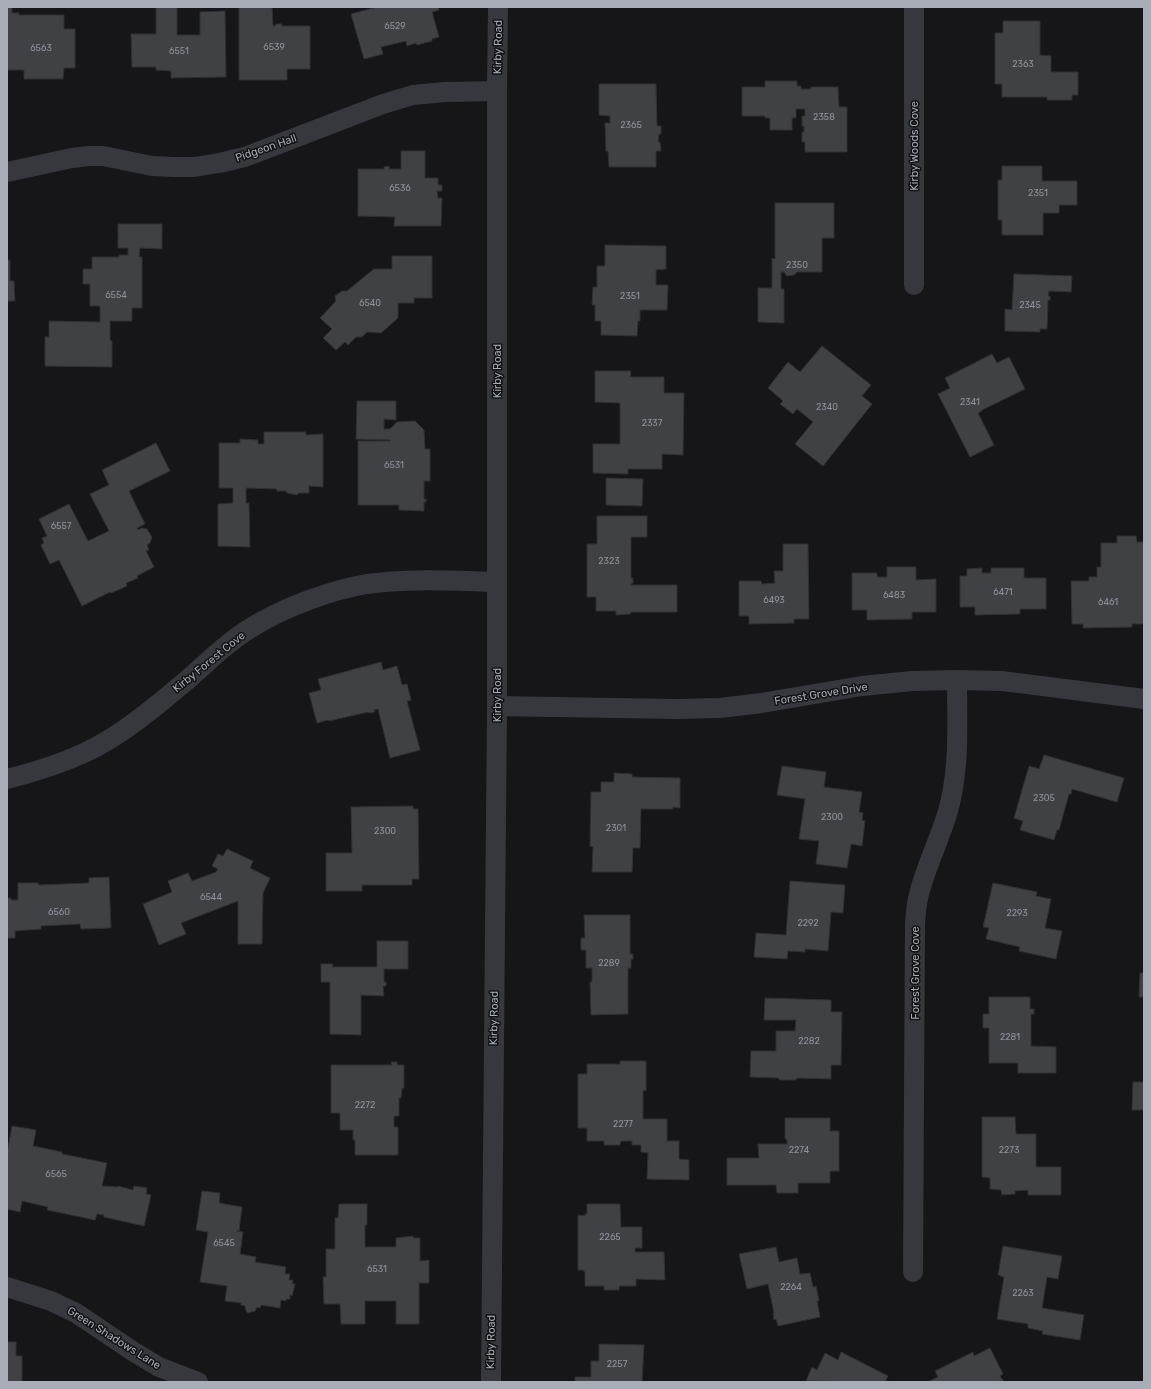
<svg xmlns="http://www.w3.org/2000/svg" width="1151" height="1389" viewBox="0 0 1151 1389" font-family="Rubik,sans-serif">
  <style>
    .building { fill: #404145; stroke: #303034 }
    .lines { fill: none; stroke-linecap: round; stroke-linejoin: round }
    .street { stroke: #37383d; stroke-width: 20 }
    .labels { text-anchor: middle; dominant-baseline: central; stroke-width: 3; stroke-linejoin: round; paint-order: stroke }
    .number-label { font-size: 9px; fill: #8e929b }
    .street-label { font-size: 11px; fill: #a8adb8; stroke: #111113 }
  </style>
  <rect width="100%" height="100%" fill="#161618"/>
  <!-- building -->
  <g class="building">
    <polygon points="7,7 12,7 12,13 19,13 19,15 64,15 64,29 75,29 75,68 64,68 63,79 24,79 24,70 7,70"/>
    <polygon points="156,7 177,7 177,35 200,35 200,12 225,11 226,77 171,78 171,71 156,70 156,67 132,67 131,34 156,34"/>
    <polygon points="239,7 272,7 273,26 275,26 276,24 282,24 282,26 310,26 310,69 287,69 287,80 239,80"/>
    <polygon points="377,7 438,7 439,10 432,12 439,37 432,39 432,41 417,45 416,43 407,46 406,41 381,47 383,54 364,59 351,14"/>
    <polygon points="1003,21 1040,21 1040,55 1051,56 1051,72 1078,72 1078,95 1072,95 1072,100 1047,100 1047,97 1002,97 1002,84 995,84 995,33 1003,33"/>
    <polygon points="765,81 797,81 797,86 801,86 801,89 811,89 811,87 838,87 839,107 847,107 847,152 805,152 805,142 802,142 802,132 804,132 804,126 802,126 802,116 805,116 805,109 796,109 796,118 792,118 792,130 770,130 770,118 765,118 765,116 742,116 742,87 765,87"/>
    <polygon points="599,84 656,84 657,126 661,126 661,134 659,134 658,142 660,142 661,151 656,151 656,167 609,167 608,151 606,151 605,123 610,123 610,116 599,115"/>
    <polygon points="401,151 425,151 425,178 438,178 438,185 442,185 442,191 437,191 438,198 442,198 441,226 394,226 395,217 358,216 358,169 384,169 384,167 389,166 389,169 401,169"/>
    <polygon points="1002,166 1042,166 1042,181 1077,181 1077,205 1059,205 1059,213 1043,213 1043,235 1002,235 1002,220 998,220 998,180 1002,180"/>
    <polygon points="775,203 834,203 834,238 822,238 822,272 797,272 794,275 787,276 784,272 781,272 781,289 784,289 784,323 758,322 758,288 772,288 772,258 775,259"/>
    <polygon points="118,224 162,224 162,249 140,248 139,257 142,257 142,308 132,308 132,321 110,321 110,340 112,341 112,367 45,366 45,337 49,337 49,321 100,322 100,306 90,306 90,284 83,284 83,269 92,269 92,257 119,257 119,255 128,255 128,248 118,248"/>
    <polygon points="605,245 666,246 666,269 656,270 656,285 668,285 667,310 640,310 640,321 638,321 637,336 601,335 601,321 595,321 595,305 592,305 593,287 597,287 597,266 605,266"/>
    <polygon points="392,256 432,256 432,298 414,298 414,303 398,303 398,318 381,333 367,332 362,337 356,337 348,345 345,342 336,350 323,338 332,329 320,318 336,301 335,296 342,291 347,291 374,269 392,269"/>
    <polygon points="7,260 10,260 10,281 14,281 15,301 7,301"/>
    <polygon points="1014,274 1072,276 1071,292 1049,291 1048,296 1050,296 1050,300 1048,300 1047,329 1040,329 1040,332 1005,331 1005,309 1012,310"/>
    <polygon points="822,346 871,385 862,396 872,404 823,466 795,444 813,422 797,409 793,414 780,404 783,401 768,388 788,362 800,372"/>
    <polygon points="992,354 997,363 1009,357 1025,389 982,410 982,411 978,413 994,445 970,457 938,394 950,388 945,378"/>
    <polygon points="595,371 631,371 630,377 664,377 664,393 684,393 683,455 662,454 662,469 628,469 628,474 593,473 593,444 620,444 620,403 595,402"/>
    <polygon points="357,401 396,401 396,420 384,419 384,429 390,429 397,422 415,421 424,430 425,449 430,449 430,481 424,481 424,499 426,499 426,502 424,502 424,511 399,510 399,505 358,505 358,441 390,441 390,440 356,439"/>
    <polygon points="264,432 306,432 306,435 323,434 323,487 309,486 309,493 299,493 297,495 287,493 286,491 277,491 277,489 246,488 246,503 249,503 250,547 218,546 218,504 233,503 233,488 219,488 219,443 240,443 240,439 258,440 258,444 264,444"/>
    <polygon points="156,443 170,471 129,491 145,524 137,528 138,530 142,528 147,529 152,537 150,543 147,545 149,550 146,551 154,567 137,576 138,578 126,583 127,586 111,593 110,592 82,606 59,560 50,564 41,545 44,543 42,538 47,536 39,519 69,504 88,541 109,531 90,494 109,485 102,470"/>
    <polygon points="606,478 643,479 642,506 606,505"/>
    <polygon points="597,516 647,516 647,537 631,537 631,578 633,578 633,583 631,583 631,585 677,585 677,612 631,612 630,614 616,615 616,611 596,611 596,597 587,597 587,544 597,544"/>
    <polygon points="1117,536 1136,536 1137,542 1144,542 1144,624 1132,624 1132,627 1083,628 1083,624 1072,624 1071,581 1089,581 1089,577 1097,577 1097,567 1101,567 1101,543 1117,543"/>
    <polygon points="783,544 808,544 809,619 794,619 794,623 749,624 749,616 739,616 739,581 761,581 762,584 775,583 774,571 783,571"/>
    <polygon points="887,567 916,567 916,580 936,579 936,612 912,612 912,619 867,620 867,610 852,610 852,573 877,573 877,577 887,577"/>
    <polygon points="982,568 982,573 991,573 991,568 1024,568 1024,578 1046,578 1046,609 1020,609 1020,614 975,615 975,607 960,607 960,576 967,576 967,569"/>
    <polygon points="381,662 383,670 397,666 402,685 407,684 411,700 407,701 420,750 390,758 378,709 374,710 375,712 369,713 368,712 329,721 328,720 317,723 309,693 321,690 318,679"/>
    <polygon points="1044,755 1124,778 1117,802 1072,789 1071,794 1069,794 1059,830 1057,830 1054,840 1020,830 1023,821 1014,818 1029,766 1039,769"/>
    <polygon points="782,766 826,772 824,787 862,792 859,812 863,813 862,820 865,821 862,846 851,844 847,868 816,864 819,841 799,839 805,799 777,795"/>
    <polygon points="614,773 632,774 632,777 680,778 680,808 673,807 673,809 641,809 640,848 633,848 632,872 592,872 593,847 590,846 591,792 601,792 601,782 614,782"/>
    <polygon points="413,806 413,809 418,809 419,879 412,879 412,885 362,885 362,891 326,891 326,853 352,853 351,807"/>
    <polygon points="227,849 253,861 250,868 270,878 263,893 262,944 238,944 238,901 181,923 186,934 159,945 143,904 172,892 168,881 188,873 192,881 216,872 218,869 212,866 218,854 223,856"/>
    <polygon points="109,877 111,928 81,929 80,924 41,926 41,929 15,931 15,938 7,938 7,898 11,898 11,900 18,900 18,883 38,883 39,885 89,883 89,878"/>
    <polygon points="790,881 845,885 843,913 831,912 828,951 805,949 805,952 788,951 787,959 754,957 756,933 786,935"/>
    <polygon points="993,883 1037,892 1036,896 1051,899 1045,928 1062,931 1056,959 1019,951 1020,947 986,939 989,928 983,927"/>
    <polygon points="584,915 630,915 630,954 633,954 633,959 631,959 631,968 628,968 628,1014 591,1015 590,982 592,982 592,968 586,968 586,950 581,950 581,938 585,938"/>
    <polygon points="377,941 408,941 408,969 384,969 384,982 386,982 386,986 383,986 384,996 361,995 361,1035 330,1034 330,982 321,982 321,964 333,964 332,967 377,967"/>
    <polygon points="1140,973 1144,973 1144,997 1139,997"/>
    <polygon points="989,997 1030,997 1030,1009 1034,1009 1034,1014 1031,1014 1031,1046 1056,1047 1056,1073 1018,1073 1018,1063 989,1063 989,1028 983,1028 983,1014 989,1014"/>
    <polygon points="765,998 831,1000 831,1012 842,1012 841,1065 831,1065 831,1079 798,1078 795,1080 780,1080 778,1078 750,1077 751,1051 776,1051 776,1031 795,1031 796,1020 764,1020"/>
    <polygon points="620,1061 646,1061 646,1091 643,1090 643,1119 667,1119 667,1141 679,1141 679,1159 689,1160 689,1180 647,1179 648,1153 641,1152 641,1145 632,1145 632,1141 621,1141 620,1145 604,1145 604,1141 587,1141 587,1128 578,1128 578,1074 587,1074 587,1064 620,1064"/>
    <polygon points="391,1062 397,1062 397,1065 404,1065 404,1088 402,1088 401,1098 399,1098 399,1116 394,1116 394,1127 398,1127 398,1155 355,1155 355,1140 353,1140 353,1130 340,1130 340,1113 331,1113 331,1065 392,1065"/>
    <polygon points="1133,1082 1144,1082 1144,1110 1132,1110"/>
    <polygon points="982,1117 1015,1117 1016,1134 1036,1134 1036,1167 1061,1167 1061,1195 1028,1195 1028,1190 1015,1191 1015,1194 1002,1195 1001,1190 990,1189 990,1178 982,1177"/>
    <polygon points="785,1118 830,1118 830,1131 839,1131 839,1171 830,1171 830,1183 798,1183 798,1193 777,1193 776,1185 727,1185 727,1158 759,1158 758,1144 787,1144 787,1139 785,1139"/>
    <polygon points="12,1126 36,1130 33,1146 62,1152 62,1154 107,1163 102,1186 118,1187 118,1186 133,1190 134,1186 147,1188 146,1194 151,1195 144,1226 104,1217 104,1215 97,1214 95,1220 47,1210 48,1207 22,1201 20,1212 7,1209 7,1153"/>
    <polygon points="202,1191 220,1193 219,1203 242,1207 239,1231 237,1231 243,1232 240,1254 256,1257 255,1262 286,1267 285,1274 290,1274 289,1280 293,1280 292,1284 295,1284 292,1296 290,1295 290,1299 286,1299 286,1301 281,1300 280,1308 261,1305 260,1308 257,1307 255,1311 248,1313 246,1311 245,1306 241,1305 241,1303 225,1301 227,1286 200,1282 208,1232 196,1230"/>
    <polygon points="339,1204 367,1204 367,1225 365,1225 365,1247 396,1247 396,1238 413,1236 413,1238 420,1238 420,1261 429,1260 429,1283 419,1283 419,1324 396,1324 396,1301 365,1301 365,1324 341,1324 340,1304 324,1304 323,1277 326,1277 326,1249 335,1249 335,1218 338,1218"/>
    <polygon points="587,1204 620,1204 621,1227 642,1227 642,1248 635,1248 635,1252 664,1252 665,1280 636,1279 636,1286 619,1286 619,1290 604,1290 604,1286 585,1286 585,1272 584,1272 584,1270 578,1270 578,1215 585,1216 585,1214 587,1214"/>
    <polygon points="1003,1246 1062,1256 1058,1279 1047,1277 1042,1308 1084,1315 1080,1340 1042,1334 1043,1331 1028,1328 1028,1324 997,1319 1004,1277 998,1275"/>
    <polygon points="776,1247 779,1262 797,1258 800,1274 810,1273 813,1287 816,1286 819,1301 817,1301 820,1317 778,1326 776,1319 774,1320 773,1313 774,1313 768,1284 747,1289 739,1254"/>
    <polygon points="7,1342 16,1342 16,1356 22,1356 22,1382 7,1382"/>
    <polygon points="599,1344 644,1345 642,1382 575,1382 575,1377 591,1377 591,1361 599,1361"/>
    <polygon points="990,1348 1003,1374 1000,1376 1004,1382 927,1382 938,1377 935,1371 973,1352 974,1356"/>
    <polygon points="841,1352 888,1376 885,1382 806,1381 812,1367 817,1370 825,1353 838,1360"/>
  </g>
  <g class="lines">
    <!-- street -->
    <g class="street">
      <polyline points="7,172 72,158 89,156 103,156 152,166 173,167 194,167 219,163 245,157 383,104 413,95 445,92 497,91"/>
      <polyline points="914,285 914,7"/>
      <polyline points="497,706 677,709 720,708 762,703 862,686 912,681 957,680 1002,681 1144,699"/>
      <path d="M7 779C35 772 58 765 84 753 121 736 155 707 186 681 208 662 228 641 254 626 285 607 331 590 367 584 410 578 454 581 497 582"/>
      <path d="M913 1272 915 924C916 914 916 904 919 894 926 866 940 839 948 811 960 768 957 724 957 680"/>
      <polyline points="7,1287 51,1301 76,1313 134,1352 159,1367 198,1382"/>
      <polyline points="491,1382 497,706 497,91 498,7"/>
    </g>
  </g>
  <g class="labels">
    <!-- number labels -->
    <g class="number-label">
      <text x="395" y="26">6529</text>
      <text x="274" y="47">6539</text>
      <text x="41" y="48">6563</text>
      <text x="179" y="51">6551</text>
      <text x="1023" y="64">2363</text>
      <text x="824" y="117">2358</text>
      <text x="631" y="125">2365</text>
      <text x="400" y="188">6536</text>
      <text x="1038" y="193">2351</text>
      <text x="797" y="265">2350</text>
      <text x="116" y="295">6554</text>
      <text x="630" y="296">2351</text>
      <text x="370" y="303">6540</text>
      <text x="1030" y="305">2345</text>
      <text x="970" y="402">2341</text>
      <text x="827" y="407">2340</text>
      <text x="652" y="423">2337</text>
      <text x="394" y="465">6531</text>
      <text x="61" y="526">6557</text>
      <text x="609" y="561">2323</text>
      <text x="1003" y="592">6471</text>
      <text x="894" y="595">6483</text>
      <text x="774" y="600">6493</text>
      <text x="1108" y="602">6461</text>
      <text x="1044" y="798">2305</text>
      <text x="832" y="817">2300</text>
      <text x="616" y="828">2301</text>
      <text x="385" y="831">2300</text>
      <text x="211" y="897">6544</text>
      <text x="59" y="912">6560</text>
      <text x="1017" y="913">2293</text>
      <text x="808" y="923">2292</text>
      <text x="609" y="963">2289</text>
      <text x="1010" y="1037">2281</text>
      <text x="809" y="1041">2282</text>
      <text x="365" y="1105">2272</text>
      <text x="623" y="1124">2277</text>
      <text x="799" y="1150">2274</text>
      <text x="1009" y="1150">2273</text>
      <text x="56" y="1174">6565</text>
      <text x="610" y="1237">2265</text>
      <text x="224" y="1243">6545</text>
      <text x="377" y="1269">6531</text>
      <text x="791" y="1287">2264</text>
      <text x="1023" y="1293">2263</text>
      <text x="617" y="1364">2257</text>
    </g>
    <!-- street labels -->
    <g class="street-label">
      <text transform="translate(498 47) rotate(-89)">Kirby Road</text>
      <text transform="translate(914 146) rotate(-90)">Kirby Woods Cove</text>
      <text transform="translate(266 148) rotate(-19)">Pidgeon Hall</text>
      <text transform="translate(497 371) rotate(-90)">Kirby Road</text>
      <text transform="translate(209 662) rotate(-39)">Kirby Forest Cove</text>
      <text transform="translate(821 694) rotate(-9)">Forest Grove Drive</text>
      <text transform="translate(497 695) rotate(-90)">Kirby Road</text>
      <text transform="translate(915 973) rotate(-90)">Forest Grove Cove</text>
      <text transform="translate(494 1018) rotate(-89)">Kirby Road</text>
      <text transform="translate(114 1338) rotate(32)">Green Shadows Lane</text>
      <text transform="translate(491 1342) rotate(-89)">Kirby Road</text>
    </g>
  </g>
  <!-- border -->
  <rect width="1151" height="1389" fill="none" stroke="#a8adb8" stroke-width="16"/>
</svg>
